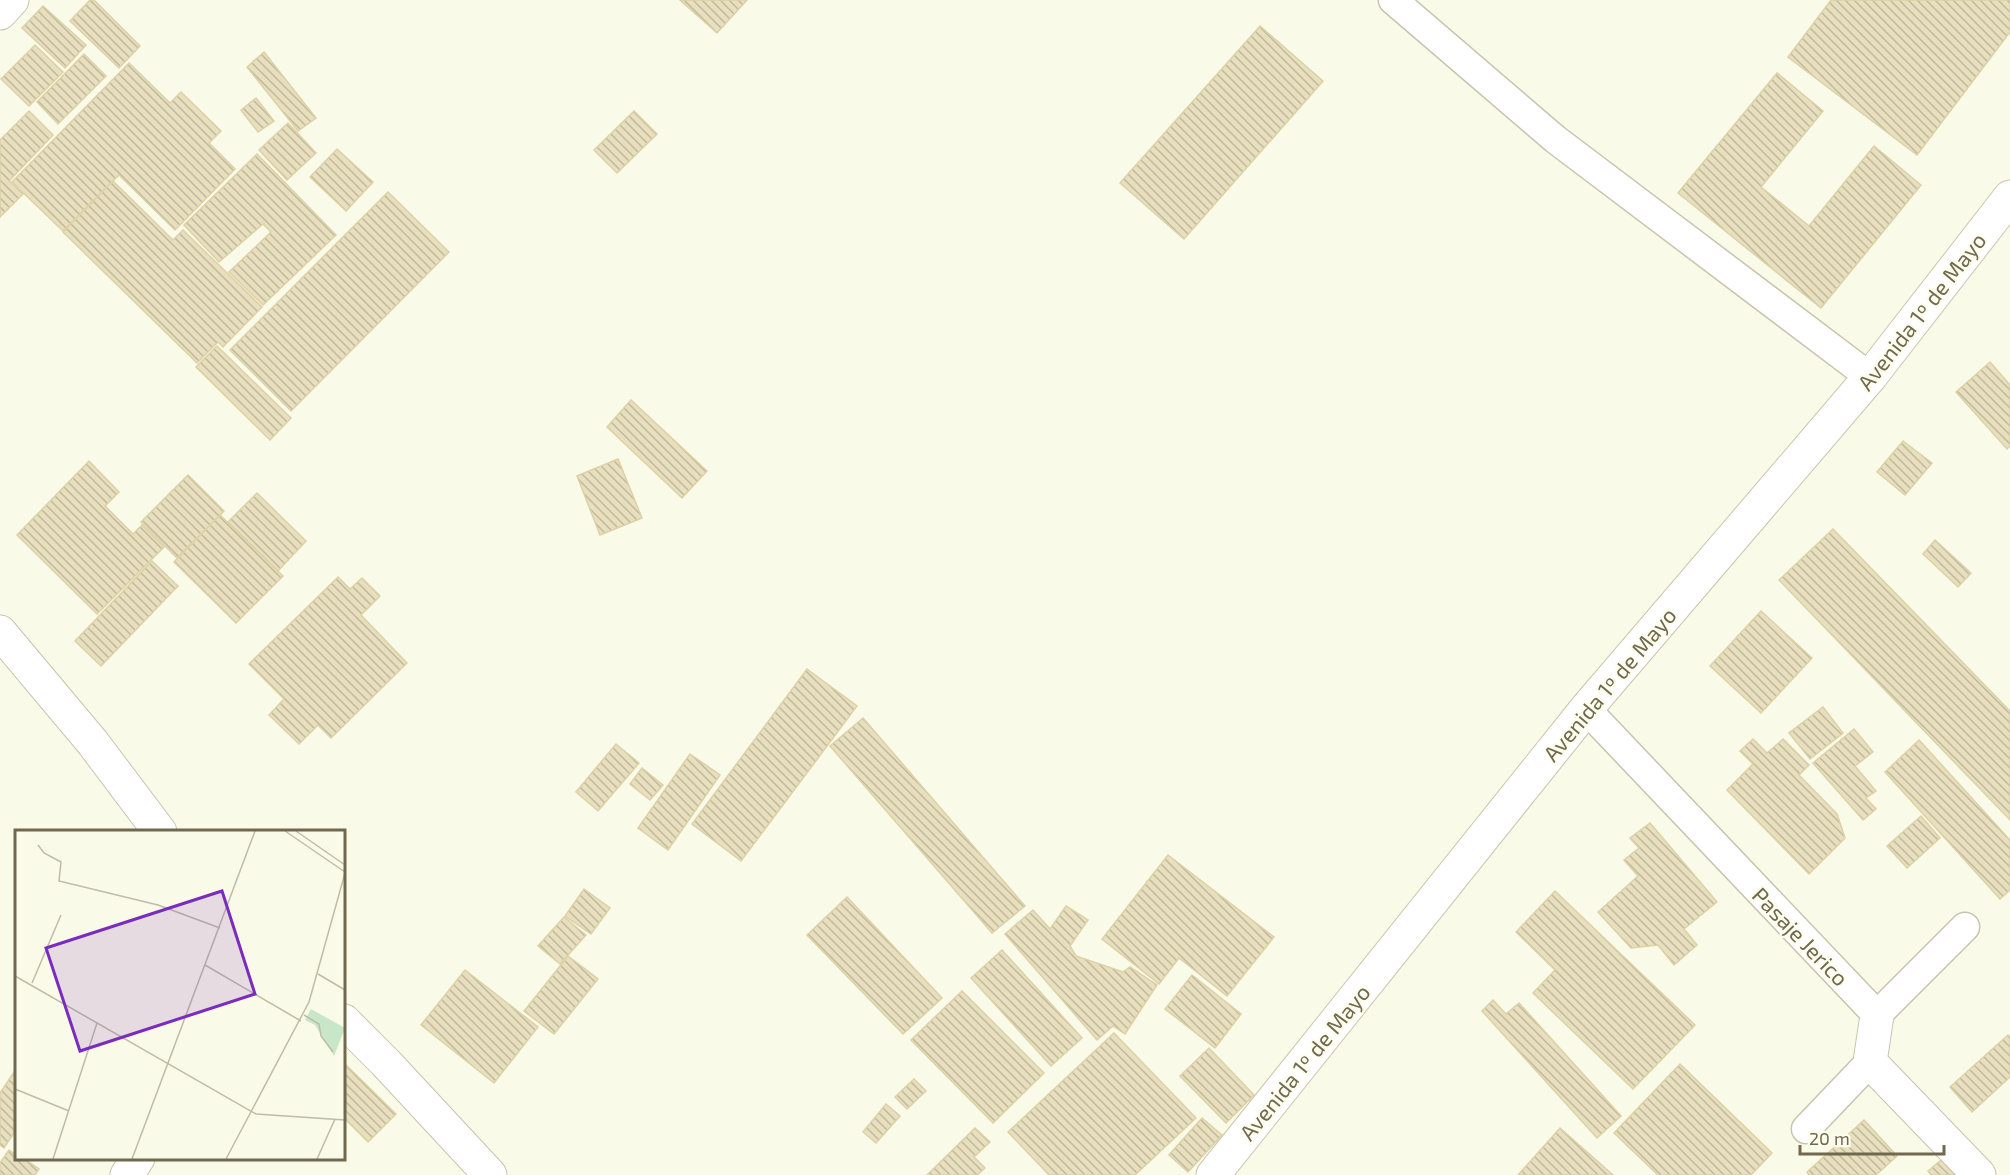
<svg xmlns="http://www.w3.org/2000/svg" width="2010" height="1175" viewBox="0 0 2010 1175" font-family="'Exo 2',sans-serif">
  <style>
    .building { fill: url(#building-back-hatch); stroke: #ddd1a5; stroke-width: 1.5 }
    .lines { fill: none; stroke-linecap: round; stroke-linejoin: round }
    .lane-casing { stroke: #c8c4ad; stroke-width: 31 }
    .street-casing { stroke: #c8c4ad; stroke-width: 35 }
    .secondary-casing { stroke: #cbc6ab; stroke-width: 35 }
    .lane { stroke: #fff; stroke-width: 28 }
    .street { stroke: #fff; stroke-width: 33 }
    .secondary { stroke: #fff; stroke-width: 33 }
    .labels { text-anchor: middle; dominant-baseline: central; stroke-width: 4.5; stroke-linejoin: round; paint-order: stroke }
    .street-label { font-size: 22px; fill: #71694f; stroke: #fdfdee }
    .inset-road { fill: none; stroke: #bfbca6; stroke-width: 1.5 }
    .view { fill: #7b2cbf; fill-opacity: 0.15; stroke: #7b2cbf; stroke-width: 3 }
    .inset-edge { fill: none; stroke: #71694f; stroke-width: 3 }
  </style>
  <defs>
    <pattern id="building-back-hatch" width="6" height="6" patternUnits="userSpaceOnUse" patternTransform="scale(1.5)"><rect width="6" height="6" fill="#e7dfbe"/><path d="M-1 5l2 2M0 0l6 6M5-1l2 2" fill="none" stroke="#c0b99d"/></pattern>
  </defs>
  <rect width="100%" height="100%" fill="#fafae8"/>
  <!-- building -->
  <g class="building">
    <polygon points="90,0 94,0 140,46 119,68 70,21"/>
    <polygon points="680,0 747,0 717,33"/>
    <polygon points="1831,0 2010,0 2010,32 1917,155 1788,57"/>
    <polygon points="43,6 86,45 65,68 22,28"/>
    <polygon points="1260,26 1323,81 1184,239 1120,183"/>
    <polygon points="35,45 63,72 29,106 1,79"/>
    <polygon points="264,52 316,118 298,131 247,67"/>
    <polygon points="84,54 106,76 58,124 37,102"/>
    <polygon points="129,63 170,103 181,92 221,131 209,143 235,169 175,230 119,175 63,231 12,182"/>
    <polygon points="1777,73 1823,111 1761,187 1809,226 1874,146 1921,185 1821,308 1678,193"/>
    <polygon points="256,98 274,121 258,132 241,110"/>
    <polygon points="29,111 53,135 9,181 23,194 0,217 0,140"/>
    <polygon points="634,111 657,134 617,173 594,150"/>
    <polygon points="288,123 316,153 287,180 259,150"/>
    <polygon points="337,149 373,182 346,211 310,177"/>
    <polygon points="257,154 336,235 263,305 229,272 271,232 263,224 219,262 184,225"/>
    <polygon points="113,181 173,240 183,230 262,307 223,347 218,342 197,363 63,232"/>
    <polygon points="388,192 449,252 291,411 230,350"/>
    <polygon points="217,346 291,418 270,440 196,367"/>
    <polygon points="1990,362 2010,385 2010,446 2007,449 1956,392"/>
    <polygon points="631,400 707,471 682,498 607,427"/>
    <polygon points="1903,441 1932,463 1905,495 1877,472"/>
    <polygon points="618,459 642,518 600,535 577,476"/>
    <polygon points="89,461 119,492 105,506 133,534 142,525 164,547 97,614 17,535"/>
    <polygon points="188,475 224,511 177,558 141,522"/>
    <polygon points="257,493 306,541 278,571 228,522"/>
    <polygon points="220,515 283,576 236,623 174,562"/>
    <polygon points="1833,529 2010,711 2010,820 1779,580"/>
    <polygon points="1935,540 1971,573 1958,587 1923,554"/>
    <polygon points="152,561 178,586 101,666 75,641"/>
    <polygon points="338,577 350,589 362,578 380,596 361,615 407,663 331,738 318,725 299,744 269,715 284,699 249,664"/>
    <polygon points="1761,611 1812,658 1761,713 1710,666"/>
    <polygon points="807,669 857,706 741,861 692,824"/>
    <polygon points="1823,707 1843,733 1810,759 1789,733"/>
    <polygon points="863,718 1025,906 992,933 830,746"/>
    <polygon points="1854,729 1873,752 1855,766 1876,791 1866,798 1876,809 1863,820 1813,763"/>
    <polygon points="1753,739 1767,753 1783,739 1809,765 1799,775 1837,814 1845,838 1809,874 1727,790 1753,764 1740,751"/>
    <polygon points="1919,740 2010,840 2010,890 2000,899 1885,772"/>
    <polygon points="616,744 639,763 598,811 576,792"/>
    <polygon points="690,754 720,775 668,850 638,828"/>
    <polygon points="642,768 663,785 650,800 630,784"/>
    <polygon points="1921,816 1940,838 1907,868 1887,846"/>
    <polygon points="1650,823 1717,902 1684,929 1697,945 1674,965 1658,945 1631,948 1598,912 1638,876 1624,860 1639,848 1630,838"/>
    <polygon points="1168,855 1274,937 1227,996 1179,958 1159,984 1102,939"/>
    <polygon points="584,889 610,908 591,934 565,916"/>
    <polygon points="1555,891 1695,1025 1633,1089 1533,993 1555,970 1516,932"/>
    <polygon points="847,897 942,998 903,1034 807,935"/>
    <polygon points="1066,906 1088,920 1070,946 1076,956 1123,972 1130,967 1157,985 1125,1034 1113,1026 1097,1040 1005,934 1033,910 1050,929"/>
    <polygon points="564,917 586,935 560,964 538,946"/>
    <polygon points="1002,950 1082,1038 1051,1066 971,978"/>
    <polygon points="568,956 598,979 554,1034 524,1011"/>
    <polygon points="465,970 538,1027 494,1083 421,1025"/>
    <polygon points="1192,975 1241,1014 1215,1048 1165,1009"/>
    <polygon points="962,991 1044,1073 993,1123 911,1040"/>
    <polygon points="1493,1000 1506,1014 1519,1003 1621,1116 1597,1138 1482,1011"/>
    <polygon points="1114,1033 1196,1118 1135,1175 1049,1175 1008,1132"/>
    <polygon points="2008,1035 2010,1037 2010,1077 1972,1112 1950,1087"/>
    <polygon points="1209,1048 1254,1095 1226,1123 1180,1076"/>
    <polygon points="1680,1064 1772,1153 1751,1175 1658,1175 1614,1133"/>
    <polygon points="346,1065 396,1114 368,1142 344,1118 344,1067"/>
    <polygon points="16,1069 16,1130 4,1148 0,1145 0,1093"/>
    <polygon points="914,1079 926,1091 907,1109 895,1097"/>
    <polygon points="886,1104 900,1116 876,1143 863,1132"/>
    <polygon points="1202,1118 1222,1135 1188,1172 1169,1155"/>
    <polygon points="1864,1120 1897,1156 1876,1175 1809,1175 1807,1172"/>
    <polygon points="975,1128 990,1142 974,1157 985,1168 977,1175 927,1175"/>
    <polygon points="1560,1128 1613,1175 1518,1175"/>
    <polygon points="9,1150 16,1155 16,1158 23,1158 39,1169 35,1175 0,1175 0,1163"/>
    <polygon points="1941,1160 1955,1175 1931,1175 1928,1171"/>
  </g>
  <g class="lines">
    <defs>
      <g id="lane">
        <polyline points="1393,0 1555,139 1870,377"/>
        <polyline points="1586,709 1877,1015 1965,927"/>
        <polyline points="1806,1129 1870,1062"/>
      </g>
      <g id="street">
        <polyline points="0,13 12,0"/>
        <polyline points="0,632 93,743 160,832"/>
        <polyline points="1877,1015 1870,1062 1979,1175"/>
        <polyline points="344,1021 386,1063 490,1175"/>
        <polyline points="127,1175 138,1158"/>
      </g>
      <polyline id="secondary" points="1213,1175 1586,709 1870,377 2010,197"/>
    </defs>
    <!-- lane casing -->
    <use href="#lane" class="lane-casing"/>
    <!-- street casing -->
    <use href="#street" class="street-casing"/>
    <!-- secondary casing -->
    <use href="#secondary" class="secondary-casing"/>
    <!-- lane -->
    <use href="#lane" class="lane"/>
    <!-- street -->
    <use href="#street" class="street"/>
    <!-- secondary -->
    <use href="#secondary" class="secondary"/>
  </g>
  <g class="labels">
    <!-- street labels -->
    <g class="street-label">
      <text transform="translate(1921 311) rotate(-52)">Avenida 1º de Mayo</text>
      <text transform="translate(1609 684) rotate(-50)">Avenida 1º de Mayo</text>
      <text transform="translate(1801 936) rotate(46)">Pasaje Jerico</text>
      <text transform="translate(1304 1062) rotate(-51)">Avenida 1º de Mayo</text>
    </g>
  </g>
  <!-- overview -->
  <g transform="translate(15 830)">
    <rect width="330" height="330" fill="#fafae8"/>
    <path d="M296 179 330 198 319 226 300 195 290 190Z" fill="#c8e6c8"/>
    <path class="inset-road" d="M270 1 330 42M281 1 330 35M23 15 29 23 46 32 44 51 143 75 205 98M190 135 286 191M303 144 330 160M0 146 241 284 330 290M17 153 46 85M289 185 304 194 306 206 318 222M0 259 54 281M38 329 82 193M117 329 240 1M211 329 294 172 330 43M302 329 320 289"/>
    <path class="view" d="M207 61 240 164 65 221 31 118Z"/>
    <rect width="330" height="330" class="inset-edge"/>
  </g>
  <!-- scale -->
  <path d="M1800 1145v9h144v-9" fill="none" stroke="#71694f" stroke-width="3"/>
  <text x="1809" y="1145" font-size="18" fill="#71694f" stroke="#fdfdee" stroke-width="4.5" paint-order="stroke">20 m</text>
</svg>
